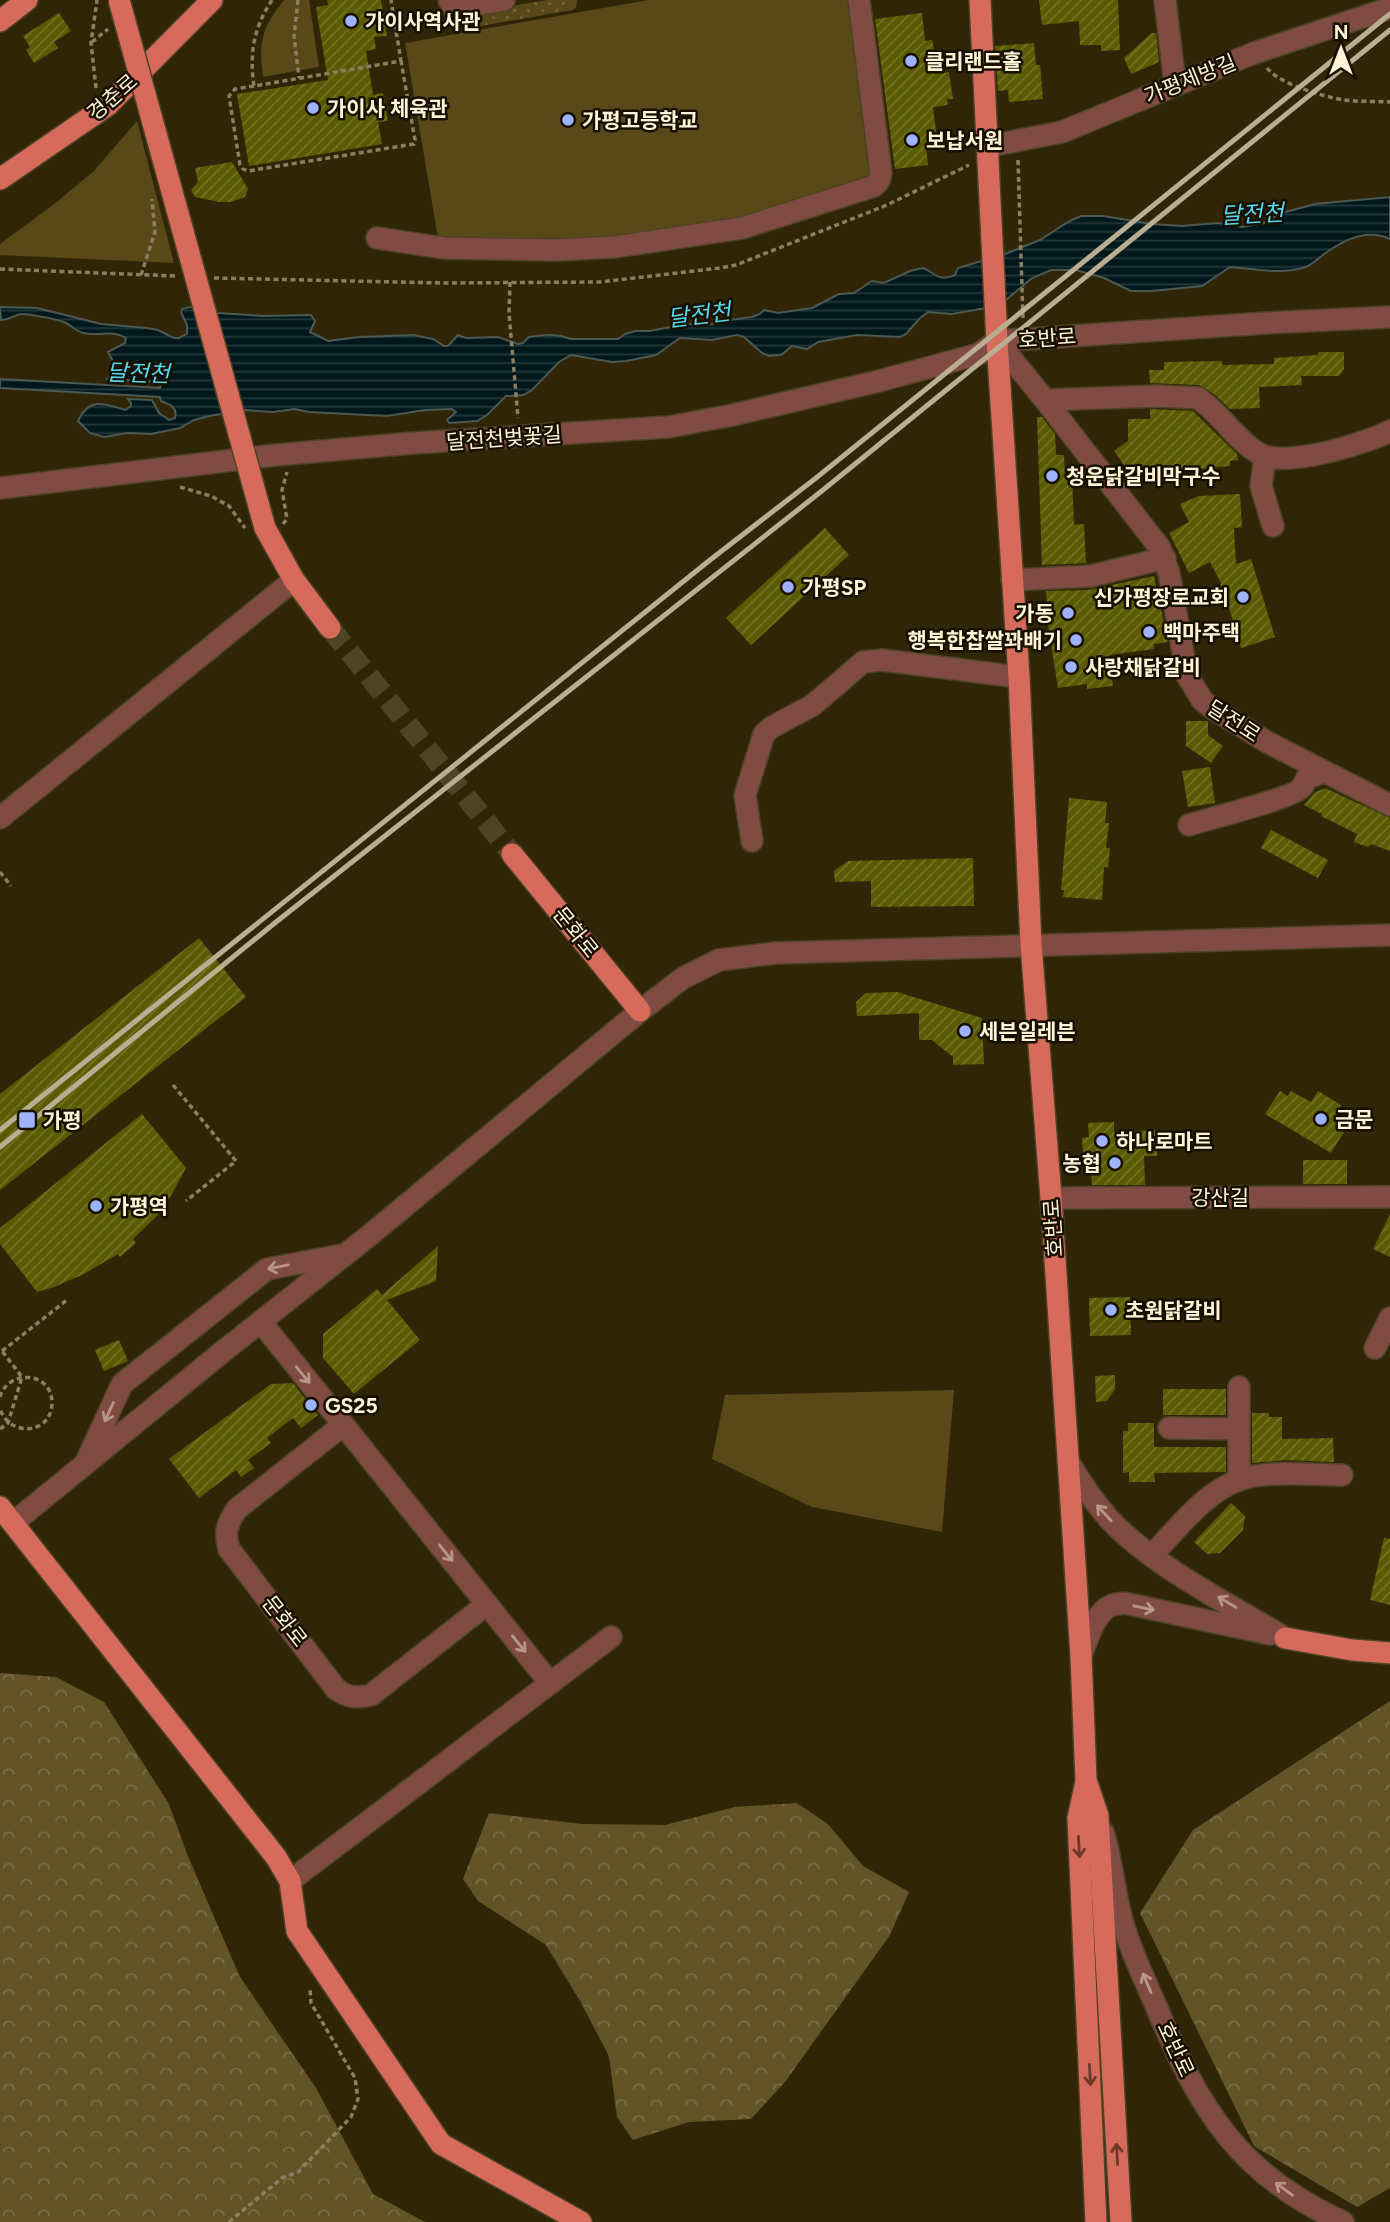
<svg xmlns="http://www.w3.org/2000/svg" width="1390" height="2222" viewBox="0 0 1390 2222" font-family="Figtree,'Noto Sans KR',sans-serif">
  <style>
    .grass { fill: url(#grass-dots) }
    .forest { fill: url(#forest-crowns) }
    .garden { fill: #594918 }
    .water { fill: url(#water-rules); stroke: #4c5953; stroke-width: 2 }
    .building { fill: url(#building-hatch) }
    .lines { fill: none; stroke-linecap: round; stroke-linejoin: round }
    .major-tunnel { stroke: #4f4526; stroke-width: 21; stroke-dasharray: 21 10; stroke-linecap: butt }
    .minor-casing { stroke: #4d4324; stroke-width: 24 }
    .major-casing { stroke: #4d4324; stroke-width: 24 }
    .path { stroke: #8a7f61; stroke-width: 3.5; stroke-dasharray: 5 3.5; stroke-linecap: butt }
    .minor { stroke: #804b43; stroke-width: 21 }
    .major { stroke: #d76b5b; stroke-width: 21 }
    .rail { stroke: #b9ae91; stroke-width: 5 }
    .major-bridge-casing { stroke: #4d4324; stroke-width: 24; stroke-linecap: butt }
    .major-bridge { stroke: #d76b5b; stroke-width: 21 }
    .oneway { stroke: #b99785 }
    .oneway2 { stroke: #6d3829 }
    .poi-dot { fill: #9db4fd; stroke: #170f00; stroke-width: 2.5 }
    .labels { text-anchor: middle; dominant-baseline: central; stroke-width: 5; stroke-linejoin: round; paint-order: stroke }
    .poi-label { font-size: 21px; font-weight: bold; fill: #fef3d6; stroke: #170f00; text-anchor: start }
    .street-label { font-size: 21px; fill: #fef3d6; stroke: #170f00 }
    .water-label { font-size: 23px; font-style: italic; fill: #55d7ec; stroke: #170f00 }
  </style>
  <defs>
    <pattern id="grass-dots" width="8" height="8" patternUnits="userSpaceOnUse" patternTransform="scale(1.75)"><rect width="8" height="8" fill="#594918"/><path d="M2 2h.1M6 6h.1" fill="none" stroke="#726439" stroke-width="1.8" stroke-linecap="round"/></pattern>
    <pattern id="forest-crowns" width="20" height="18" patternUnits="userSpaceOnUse" patternTransform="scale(1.75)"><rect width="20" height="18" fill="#635428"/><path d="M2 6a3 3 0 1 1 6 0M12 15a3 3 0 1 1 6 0" fill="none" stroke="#7a6d46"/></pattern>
    <pattern id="water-rules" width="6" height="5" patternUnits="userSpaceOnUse" patternTransform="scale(1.75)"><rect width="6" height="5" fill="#00171b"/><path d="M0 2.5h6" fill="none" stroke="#26393b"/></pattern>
    <pattern id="building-hatch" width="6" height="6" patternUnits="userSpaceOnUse" patternTransform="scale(1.75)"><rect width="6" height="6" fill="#5a5a02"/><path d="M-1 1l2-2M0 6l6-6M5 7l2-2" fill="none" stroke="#737226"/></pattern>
  </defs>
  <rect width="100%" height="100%" fill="#302607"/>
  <!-- grass -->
  <polygon class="grass" points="547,0 577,0 576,8 572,10 475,27 468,24 468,15 472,13"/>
  <!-- forest -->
  <g class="forest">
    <polygon points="0,1673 56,1677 104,1702 169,1804 187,1854 240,1977 316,2088 373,2194 425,2222 0,2222"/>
    <polygon points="1390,1701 1390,2188 1357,2207 1254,2146 1140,1913 1193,1830"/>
    <polygon points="797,1803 828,1824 863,1866 909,1892 890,1935 785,2082 751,2119 689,2122 633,2140 617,2117 609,2056 580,2001 546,1945 478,1901 463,1879 489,1813 582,1824 665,1825 735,1807"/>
  </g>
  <!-- garden -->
  <g class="garden">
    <path d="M284 0H309L319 67 263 77C258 43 262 27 284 0Z"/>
    <polygon points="649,0 854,0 877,174 741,218 638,235 568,240 438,238 405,43"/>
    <polygon points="137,121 174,263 0,255 0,244 53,205 94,171"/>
    <polygon points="954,1390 942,1532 812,1507 712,1459 725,1395"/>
  </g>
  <!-- water -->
  <path class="water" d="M1390 197V239C1366 228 1344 240 1324 254 1319 258 1313 264 1306 267 1282 275 1254 269 1230 267L1202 286 1151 291H1131L1104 278 1076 270H1051L1032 278 1006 300 986 308 952 314 928 312 920 318 906 334 900 337 857 335 818 342 807 349 792 346 781 355 769 356 762 353 744 337 737 335 712 340 680 338 656 355 626 361 612 362 571 355 559 362 532 390 523 395 506 396 487 415 477 421 449 423 447 420 456 412 452 409 425 410 387 416 309 412 294 409 273 412 245 410 209 416 194 420 180 428 151 434 127 433 104 437 90 433 78 421C90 396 105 404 125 410L131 406V403L128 399 152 400 159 413 169 420 175 418C178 407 169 404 161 401L160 397 0 388V379L160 388 161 382 107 379 116 367 108 352 125 343 126 338C112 329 98 337 83 333 76 331 71 325 64 322 59 320 27 313 21 314 14 315 9 320 1 320L0 307 37 308 101 324 147 328 158 330 174 338H179L187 334V325L181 312 182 309 190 307 218 313 263 316 311 315 315 321 310 332 328 341 359 337 414 335 433 339 444 346H448L458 335 466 338 498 337 518 344 523 343 529 337C543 335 557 333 570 339H618L625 334 636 331H650L686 324 704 325 723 323 730 320 752 317 760 314 764 310 778 313 812 308 839 294 854 293 872 281 884 283 910 271 923 268C938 274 937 282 955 275L958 268 1005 254 1040 240 1068 222 1081 216H1103L1152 224 1182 226 1218 223 1242 227 1264 223 1282 213 1315 204Z"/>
  <!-- building -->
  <g class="building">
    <polygon points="327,0 381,0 387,36 374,37 376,49 366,51 373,95 383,93 388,121 378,122 382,144 249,166 237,94 328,80 316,7 328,5"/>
    <polygon points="1039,0 1118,0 1120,50 1101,51 1101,45 1080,45 1079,21 1042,25"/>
    <polygon points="59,13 71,31 54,42 58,48 34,63 26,50 30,47 23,36"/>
    <polygon points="922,13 925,41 932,40 934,50 941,49 944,73 949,72 953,99 947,99 948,105 933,107 938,147 926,148 928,165 895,169 875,19"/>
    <polygon points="1152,33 1156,33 1159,62 1131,74 1124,58"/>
    <polygon points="1034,43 1036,65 1040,65 1043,99 1009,102 1008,90 998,91 995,46"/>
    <polygon points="232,162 248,189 245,197 230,202 219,202 195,197 191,190 198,182 195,168"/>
    <polygon points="1318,352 1344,352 1344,369 1339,376 1301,376 1302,385 1259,387 1260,408 1230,409 1214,394 1199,385 1150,383 1149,370 1164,370 1164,362 1222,361 1222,365 1274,364 1274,358 1318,355"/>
    <polygon points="1150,409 1193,411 1237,454 1238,460 1230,461 1230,466 1131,475 1114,451 1128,441 1128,419 1150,419"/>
    <polygon points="1037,417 1042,417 1055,434 1056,455 1064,455 1065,477 1072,476 1074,525 1084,524 1086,563 1042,565"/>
    <polygon points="1240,494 1242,527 1234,528 1236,564 1251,559 1275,637 1241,648 1224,591 1220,588 1221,583 1210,562 1189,573 1169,533 1189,522 1180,504 1199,496"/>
    <polygon points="825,528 849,555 751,645 726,618"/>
    <polygon points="1154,576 1168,642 1154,644 1154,649 1109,655 1113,686 1087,689 1087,684 1058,688 1048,625 1046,591 1088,590"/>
    <polygon points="1186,721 1208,721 1208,735 1223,746 1211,763 1186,746"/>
    <polygon points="1210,767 1215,803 1188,807 1182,771"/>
    <polygon points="1325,788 1390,818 1390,851 1371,844 1368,847 1354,842 1357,834 1321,816 1322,814 1304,805 1314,793"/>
    <polygon points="1069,798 1107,802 1105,823 1109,823 1106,848 1110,848 1108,867 1104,867 1102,900 1063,897 1064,890 1061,890"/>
    <polygon points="1271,830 1328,860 1318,878 1261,848"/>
    <polygon points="973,858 974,906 871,907 871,881 835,882 834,871 848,861"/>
    <polygon points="199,938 246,997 0,1190 0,1094"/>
    <polygon points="897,992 982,1018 984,1064 953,1065 953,1057 932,1040 919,1040 919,1013 857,1016 856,1002 866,993"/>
    <polygon points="1280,1091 1288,1096 1291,1091 1311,1102 1318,1091 1341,1105 1336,1114 1350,1122 1331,1153 1265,1114"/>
    <polygon points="142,1114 186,1168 169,1199 159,1214 133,1239 136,1243 120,1257 118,1254 84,1274 54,1287 37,1292 0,1244 0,1228"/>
    <polygon points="1114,1122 1114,1132 1155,1130 1157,1156 1144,1156 1145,1185 1092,1185 1090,1154 1083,1154 1082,1138 1089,1137 1088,1123"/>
    <rect x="1303" y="1160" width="44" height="24"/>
    <polygon points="1390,1214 1390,1257 1373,1249"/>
    <polygon points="438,1246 436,1281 387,1300 420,1340 354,1394 323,1358 323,1334 377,1289 382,1295"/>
    <polygon points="1130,1297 1131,1335 1090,1336 1089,1298"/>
    <polygon points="119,1340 128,1361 104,1371 95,1350"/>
    <polygon points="1115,1375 1115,1389 1107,1401 1096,1402 1095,1376"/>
    <polygon points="293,1383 318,1415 301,1428 293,1418 267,1438 271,1443 248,1460 254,1468 241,1477 236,1470 199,1498 169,1459 271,1384"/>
    <rect x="1163" y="1389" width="63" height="26"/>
    <polygon points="1252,1413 1269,1413 1269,1417 1282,1417 1282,1439 1333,1438 1334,1462 1286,1460 1252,1463"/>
    <polygon points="1128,1423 1154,1423 1154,1447 1226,1447 1226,1472 1154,1473 1155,1482 1129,1482 1129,1472 1123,1473 1123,1431 1128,1431"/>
    <polygon points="1231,1503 1245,1516 1243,1530 1220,1553 1207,1554 1194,1542"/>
    <polygon points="1384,1538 1390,1539 1390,1605 1370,1600"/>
  </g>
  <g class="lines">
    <!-- major-tunnel -->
    <polyline class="major-tunnel" points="330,628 512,854"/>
    <defs>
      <g id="minor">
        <polyline points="449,0 453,7 458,8 504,0"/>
        <polyline points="1165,0 1175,85"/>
        <polyline points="989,146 1062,132 1254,53 1390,8"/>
        <polyline points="377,238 444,248 557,250 615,247 742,228 874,186 879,181 881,173 859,0"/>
        <polyline points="997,341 1045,400 1160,548 1169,573 1187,675 1202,700 1212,708 1267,742 1390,805"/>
        <path d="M1045 400 1158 396 1198 398C1220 413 1235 439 1258 453 1284 469 1364 444 1390 431"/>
        <polyline points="1265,457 1261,486 1273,526"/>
        <polyline points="0,488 276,455 413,443 668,427 728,416 875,382 979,354 997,341 1266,323 1390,317"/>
        <polyline points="1012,580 1091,576 1165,558"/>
        <polyline points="0,818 294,580"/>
        <path d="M1189 825C1207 819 1293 798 1301 788 1304 785 1305 781 1307 778L1324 772"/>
        <polyline points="752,841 745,795 764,734 772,727 813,705 863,662 882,660 1019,677"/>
        <polyline points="1051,1198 1390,1197"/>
        <polyline points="261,1322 550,1683"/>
        <polyline points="1375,1348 1390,1318"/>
        <polyline points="1239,1387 1239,1480"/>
        <path d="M343 1425 237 1509C227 1523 224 1533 229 1549L336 1689C348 1698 356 1698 371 1695L487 1604"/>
        <polyline points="1169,1428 1239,1429"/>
        <polyline points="87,1460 122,1384 267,1269 342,1255"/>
        <path d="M1068 1461C1082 1484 1096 1506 1115 1525 1160 1570 1231 1605 1285 1638"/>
        <polyline points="13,1523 221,1353 370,1235 640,1011 683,978 719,960 775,953 1390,935"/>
        <path d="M1152 1555C1181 1525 1211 1483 1254 1476 1282 1471 1314 1475 1342 1475"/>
        <path d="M1081 1656C1087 1640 1095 1612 1112 1605 1116 1604 1120 1604 1124 1603L1270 1634"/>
        <path d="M1103 1832C1113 1863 1114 1896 1124 1927 1132 1954 1145 1980 1156 2006 1199 2108 1238 2175 1343 2222"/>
        <polyline points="290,1881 611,1637"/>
      </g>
      <g id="major">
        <polyline points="980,0 997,341 1019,677 1031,944 1051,1198 1081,1656 1086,1780 1098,1816 1121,2222"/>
        <polyline points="0,21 27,0"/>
        <polyline points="0,179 108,105 212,0"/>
        <polyline points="265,528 294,580 330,628"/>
        <polyline points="512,854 640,1011"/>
        <polyline points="0,1507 276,1857 290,1881 297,1931 441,2144 581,2222"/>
        <polyline points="1285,1638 1352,1650 1390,1653"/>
        <polyline points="1086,1782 1078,1818 1096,2222"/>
      </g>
    </defs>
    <!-- minor casing -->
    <use href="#minor" class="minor-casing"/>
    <!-- major casing -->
    <use href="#major" class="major-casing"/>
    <!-- path -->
    <g class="path">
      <path d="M272 0C254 27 249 53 254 86L401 61 391 0"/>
      <polyline points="298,0 294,36 299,78"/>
      <polyline points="92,42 108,29"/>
      <path d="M1267 68C1281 85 1322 96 1344 100 1359 102 1375 101 1390 102"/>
      <polyline points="254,86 235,89 229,96 240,165 243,169 248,171 414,144 415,140 401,61"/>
      <polyline points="96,88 91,43 97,0"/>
      <polyline points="1018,160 1023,320"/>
      <polyline points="0,269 175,276"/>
      <polyline points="141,275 155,232 152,199"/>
      <polyline points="214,278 443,283 600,282 720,268 736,265 887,205 969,165"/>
      <polyline points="510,282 509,313 518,418"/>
      <polyline points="180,487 211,496 229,506 245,528"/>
      <polyline points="283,524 287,519 282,490 287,472"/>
      <polyline points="0,872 11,886"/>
      <polyline points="173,1085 236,1161 186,1201"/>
      <polyline points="2,1351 67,1300"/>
      <path d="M0 1397C8 1369 52 1371 52 1403 52 1434 10 1438 0 1409"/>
      <polyline points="0,1429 8,1423 22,1377 2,1351"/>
      <polyline points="229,2222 282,2178 298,2172 351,2117 358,2099 355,2078 311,2003 310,1988"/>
    </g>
    <!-- minor -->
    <use href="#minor" class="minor"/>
    <!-- major -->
    <use href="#major" class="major"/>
    <!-- rail -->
    <g class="rail">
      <polyline points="0,1130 710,560 816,478 1390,14"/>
      <polyline points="0,1147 276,922 823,490 1390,30"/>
    </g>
    <defs>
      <polyline id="major-bridge" points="119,0 265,528"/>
    </defs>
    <!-- major-bridge casing -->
    <use href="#major-bridge" class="major-bridge-casing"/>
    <!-- major-bridge -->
    <use href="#major-bridge" class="major-bridge"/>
  </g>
  <!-- one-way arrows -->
  <defs><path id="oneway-shaft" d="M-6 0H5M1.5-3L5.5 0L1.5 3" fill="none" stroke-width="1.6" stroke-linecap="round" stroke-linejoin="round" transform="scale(1.75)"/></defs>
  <g class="oneway">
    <use href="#oneway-shaft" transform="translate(278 1267) rotate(169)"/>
    <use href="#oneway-shaft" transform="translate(303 1375) rotate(51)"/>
    <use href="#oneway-shaft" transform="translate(109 1412) rotate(115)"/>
    <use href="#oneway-shaft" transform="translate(1104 1513) rotate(-133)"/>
    <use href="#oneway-shaft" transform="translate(446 1553) rotate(51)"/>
    <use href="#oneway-shaft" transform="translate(1227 1602) rotate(-149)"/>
    <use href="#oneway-shaft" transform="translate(1144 1608) rotate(12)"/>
    <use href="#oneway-shaft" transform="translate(519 1644) rotate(51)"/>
    <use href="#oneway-shaft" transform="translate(1147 1983) rotate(-113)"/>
    <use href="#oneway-shaft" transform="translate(1284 2189) rotate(-144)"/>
  </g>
  <g class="oneway2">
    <use href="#oneway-shaft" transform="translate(1079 1847) rotate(87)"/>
    <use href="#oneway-shaft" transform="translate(1090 2075) rotate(87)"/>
    <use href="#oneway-shaft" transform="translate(1117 2154) rotate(-93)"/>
  </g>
  <!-- markers -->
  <g class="poi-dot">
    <circle cx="351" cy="21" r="7"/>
    <circle cx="911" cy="61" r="7"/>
    <circle cx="313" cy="108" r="7"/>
    <circle cx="568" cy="120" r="7"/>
    <circle cx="912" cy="140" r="7"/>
    <circle cx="1052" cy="476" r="7"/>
    <circle cx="788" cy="587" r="7"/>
    <circle cx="1243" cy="597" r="7"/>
    <circle cx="1068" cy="613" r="7"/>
    <circle cx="1149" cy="632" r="7"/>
    <circle cx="1076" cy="640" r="7"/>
    <circle cx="1071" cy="667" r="7"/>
    <circle cx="965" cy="1031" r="7"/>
    <circle cx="1321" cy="1119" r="7"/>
    <rect x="18" y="1111" width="18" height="18" rx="3.5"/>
    <circle cx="1102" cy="1141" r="7"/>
    <circle cx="1115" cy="1163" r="7"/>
    <circle cx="96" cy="1206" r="7"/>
    <circle cx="1111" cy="1310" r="7"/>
    <circle cx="311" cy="1405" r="7"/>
  </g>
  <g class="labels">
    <!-- poi labels -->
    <g class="poi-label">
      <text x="365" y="21">가이사역사관</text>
      <text x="925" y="61">클리랜드홀</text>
      <text x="327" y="108">가이사 체육관</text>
      <text x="582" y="120">가평고등학교</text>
      <text x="926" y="140">보납서원</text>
      <text x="1066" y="476">청운닭갈비막구수</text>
      <text x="802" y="587">가평SP</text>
      <text x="1229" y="597" text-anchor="end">신가평장로교회</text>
      <text x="1054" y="613" text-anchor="end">가동</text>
      <text x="1163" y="632">백마주택</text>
      <text x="1062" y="640" text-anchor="end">행복한찹쌀꽈배기</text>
      <text x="1085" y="667">사랑채닭갈비</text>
      <text x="979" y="1031">세븐일레븐</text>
      <text x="1335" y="1119">금문</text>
      <text x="43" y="1120">가평</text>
      <text x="1116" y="1141">하나로마트</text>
      <text x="1101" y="1163" text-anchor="end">농협</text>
      <text x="110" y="1206">가평역</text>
      <text x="1125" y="1310">초원닭갈비</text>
      <text x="325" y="1405">GS25</text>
    </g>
    <!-- street labels -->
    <g class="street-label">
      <text transform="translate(1190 79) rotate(-22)">가평제방길</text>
      <text transform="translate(112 97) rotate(-41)">경춘로</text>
      <text transform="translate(1047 338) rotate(-4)">호반로</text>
      <text transform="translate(504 438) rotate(-4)">달전천벚꽃길</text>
      <text transform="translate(1234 721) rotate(33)">달전로</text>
      <text transform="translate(576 932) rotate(51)">문화로</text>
      <text x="1220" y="1197">강산길</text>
      <text transform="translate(1053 1228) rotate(-94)">호반로</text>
      <text transform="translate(285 1621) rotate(52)">문화로</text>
      <text transform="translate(1176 2049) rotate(65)">호반로</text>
    </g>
    <!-- water labels -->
    <g class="water-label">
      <text transform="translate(1252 214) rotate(-3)">달전천</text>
      <text transform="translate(699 315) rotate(-7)">달전천</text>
      <text transform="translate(138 373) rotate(2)">달전천</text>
    </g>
  </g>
  <!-- north arrow -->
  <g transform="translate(1341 49)" stroke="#170f00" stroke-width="5" paint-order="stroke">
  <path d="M0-5L12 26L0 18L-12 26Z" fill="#fef3d6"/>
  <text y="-10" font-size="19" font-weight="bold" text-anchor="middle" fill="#fef3d6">N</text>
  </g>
</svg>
